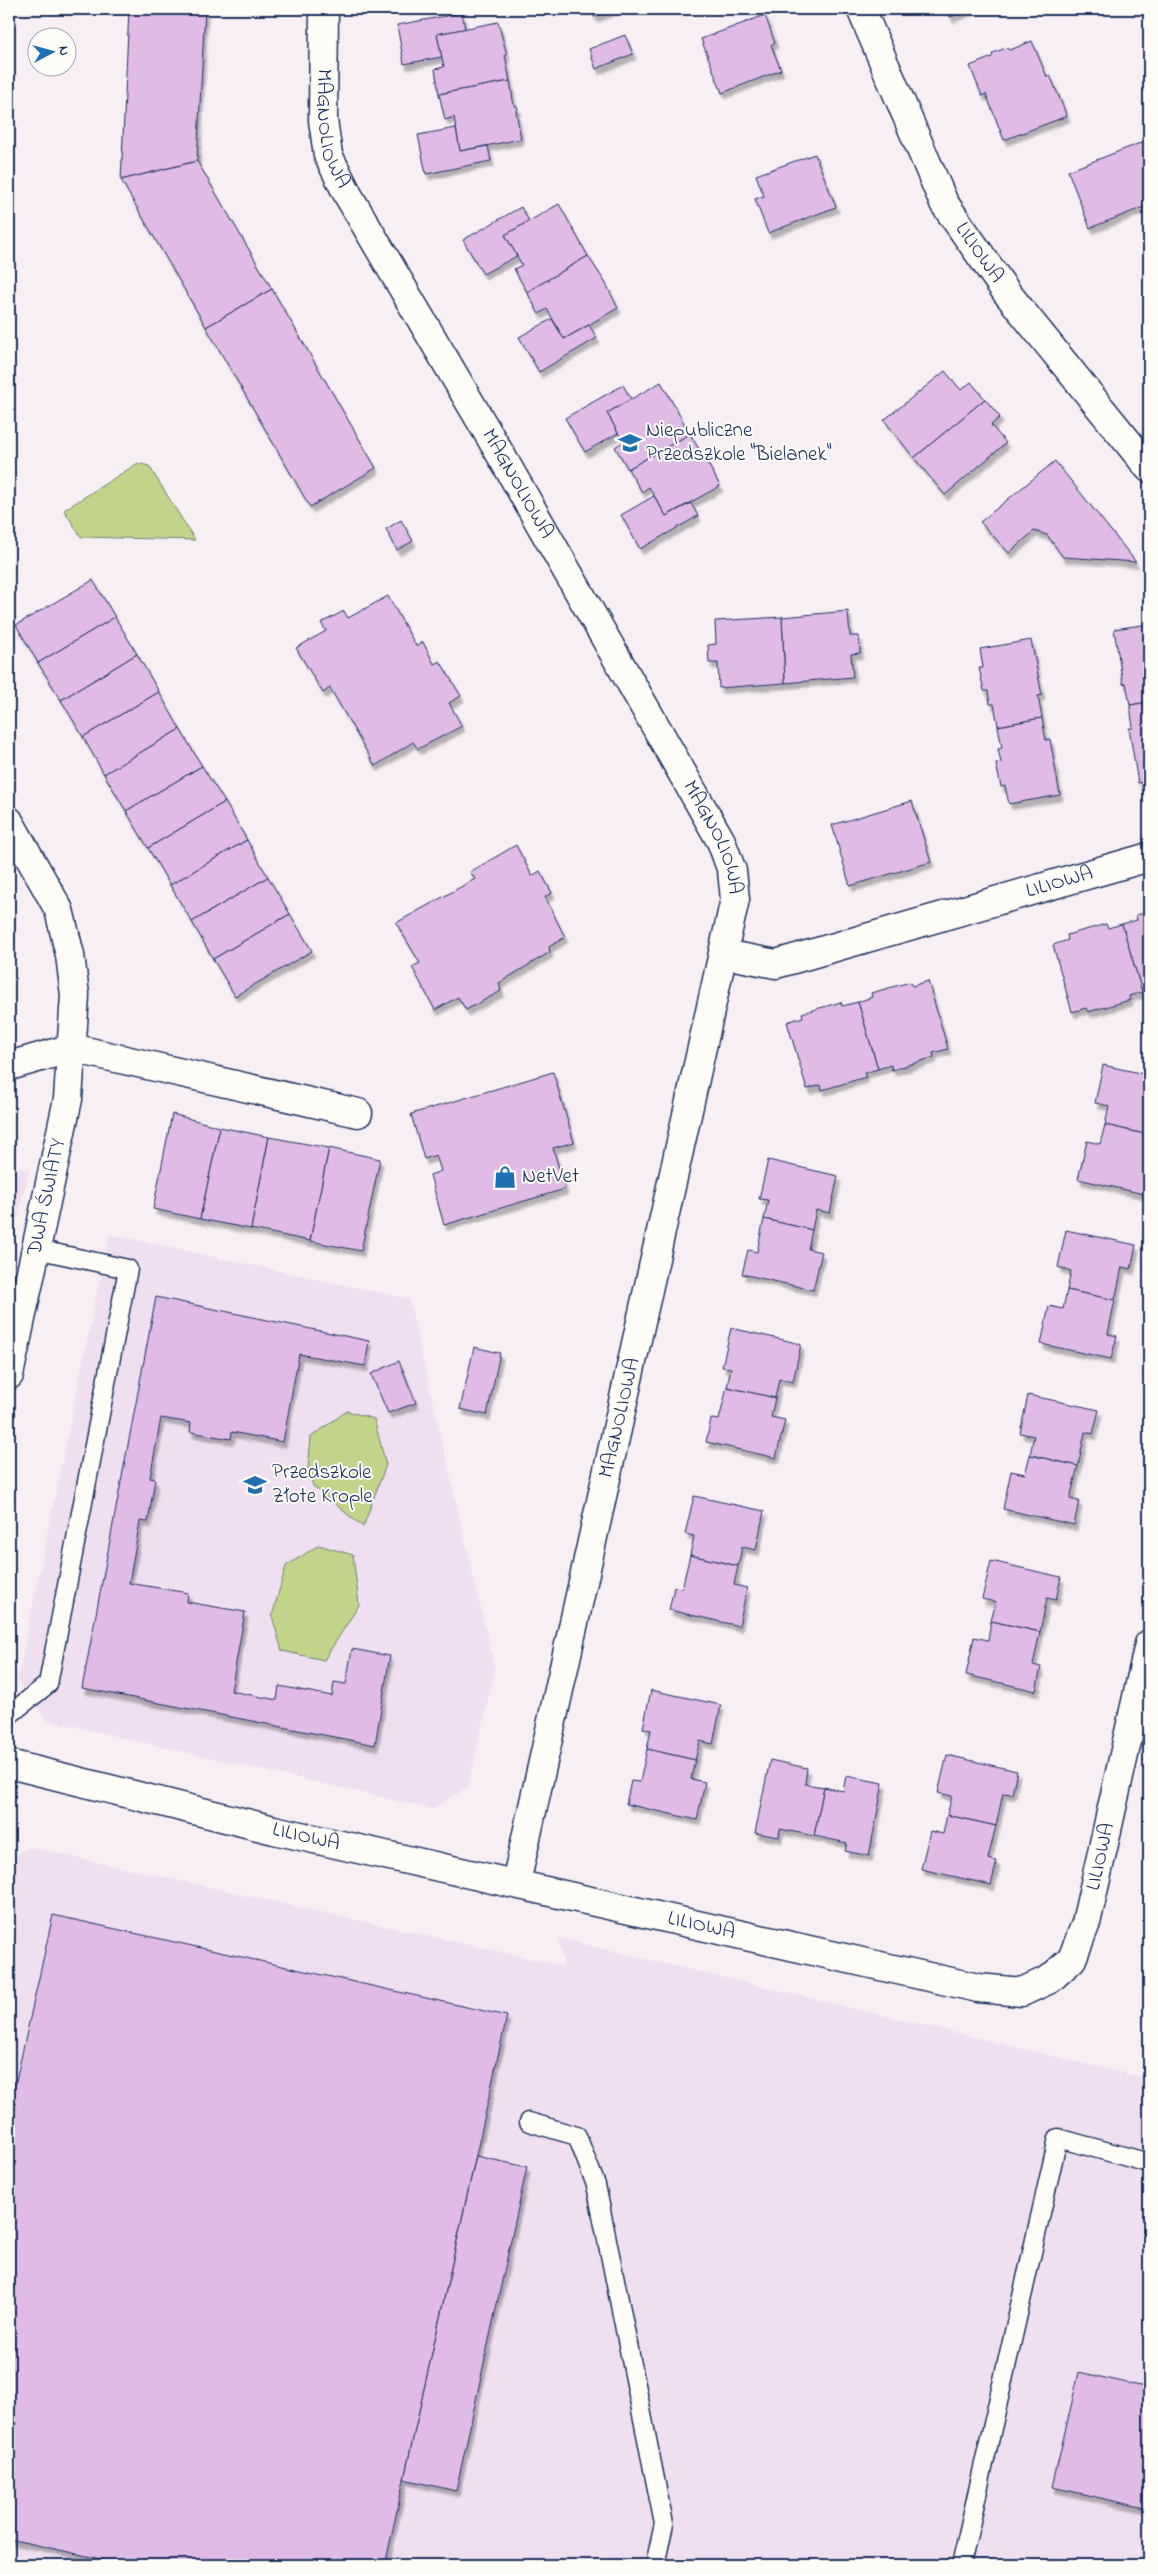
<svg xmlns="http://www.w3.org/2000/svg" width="1158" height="2574" viewBox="0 0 1158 2574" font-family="'Indie Flower',sans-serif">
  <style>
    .built { fill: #f0dff0 }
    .green { fill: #c1d48a; stroke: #6e8274 }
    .building { fill: #dfbbe6; stroke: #1b2f5e; filter: url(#shadow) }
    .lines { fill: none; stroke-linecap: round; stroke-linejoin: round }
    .lane-casing { stroke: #1b2f5e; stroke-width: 21 }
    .street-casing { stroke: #1b2f5e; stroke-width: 31 }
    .lane { stroke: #fdfcf7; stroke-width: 18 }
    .street { stroke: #fdfcf7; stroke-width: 28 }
    .labels { text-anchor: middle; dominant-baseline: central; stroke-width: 4; stroke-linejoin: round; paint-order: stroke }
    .street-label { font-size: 21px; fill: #1b2f5e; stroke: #fdfcf7 }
    .poi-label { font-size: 21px; fill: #1b2f5e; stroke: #fdfcf7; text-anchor: start }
  </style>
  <defs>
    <filter id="shadow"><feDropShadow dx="3" dy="5.5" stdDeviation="1" flood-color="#0004"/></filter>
  </defs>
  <rect width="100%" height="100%" fill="#f7eff4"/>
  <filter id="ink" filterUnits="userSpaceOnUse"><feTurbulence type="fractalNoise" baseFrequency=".02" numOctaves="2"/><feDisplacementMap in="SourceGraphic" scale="10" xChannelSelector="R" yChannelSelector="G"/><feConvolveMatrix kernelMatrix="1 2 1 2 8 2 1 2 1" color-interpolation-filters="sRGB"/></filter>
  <g filter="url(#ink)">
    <!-- built -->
    <g class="built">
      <polygon points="9,1165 29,1170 9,1257"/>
      <polygon points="109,1234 409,1299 495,1670 468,1787 432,1809 46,1720 17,1681"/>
      <polygon points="29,1847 564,1966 558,1938 1149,2079 1149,2565 9,2565 9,1860"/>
    </g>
    <!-- green -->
    <g class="green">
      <polygon points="138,463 149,466 195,540 81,537 64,510"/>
      <polygon points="347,1411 374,1419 386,1465 363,1527 313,1486 308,1468 311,1437"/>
      <polygon points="319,1545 353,1555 359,1605 324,1660 282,1651 272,1616 286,1566"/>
    </g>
    <!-- building -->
    <g class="building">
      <polygon points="129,9 205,9 197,161 121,180"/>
      <polygon points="591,9 614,9 594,17"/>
      <polygon points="947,9 971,9 950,17"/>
      <polygon points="462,13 465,29 437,34 442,57 404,64 397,25"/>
      <polygon points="765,15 775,43 771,45 781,70 722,93 701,39"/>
      <polygon points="498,22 507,55 505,55 510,81 439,94 435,69 444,67 437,34"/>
      <polygon points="625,35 633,54 596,69 589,49"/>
      <polygon points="1032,41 1047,77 1050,75 1067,116 1004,140 986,94 982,96 970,66 992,57 993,53 1006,48 1010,50"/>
      <polygon points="510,81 514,106 517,106 518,110 516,111 521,139 460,151 454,117 445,120 439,94"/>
      <polygon points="456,128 460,151 488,146 491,161 426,174 418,135"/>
      <polygon points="1148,140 1149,205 1090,228 1068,171"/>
      <polygon points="815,154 836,207 768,233 755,199 764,196 756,175"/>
      <polygon points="197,161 272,289 206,327 121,180"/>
      <polygon points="559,204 588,256 527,292 514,269 522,265 505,235"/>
      <polygon points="521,207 529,221 505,235 517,256 483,274 463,240"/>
      <polygon points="588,256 605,282 618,308 564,339 547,309 539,314 527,292"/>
      <polygon points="272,289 376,468 310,507 206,327"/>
      <polygon points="552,319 564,339 589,325 597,338 539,372 519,337"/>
      <polygon points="945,371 961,390 971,382 985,399 914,458 884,420"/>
      <polygon points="661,382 690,434 628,469 615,447 623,442 607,413"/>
      <polygon points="623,385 631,399 607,413 618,433 585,452 565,418"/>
      <polygon points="985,399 1000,417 991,425 1006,443 945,495 914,458"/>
      <polygon points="690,434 703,456 705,455 706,460 720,486 666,516 649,487 642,492 628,469"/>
      <polygon points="1055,461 1136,562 1063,557 1047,535 1034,531 1009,553 980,522"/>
      <polygon points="654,496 666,516 691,503 698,516 640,549 621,515"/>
      <polygon points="401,520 413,541 397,550 386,529"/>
      <polygon points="93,580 115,617 38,663 16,625"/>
      <polygon points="388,596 416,646 423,642 434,664 440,661 461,696 449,703 462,726 418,749 413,742 375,766 330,688 323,693 296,648 326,631 321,623 344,611 348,618"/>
      <polygon points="848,611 850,636 859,636 860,653 851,654 853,677 785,683 782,617"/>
      <polygon points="115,617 137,654 61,700 38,663"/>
      <polygon points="782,617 785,683 719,688 718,663 709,663 708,645 716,644 715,621"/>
      <polygon points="1149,624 1149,702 1130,705 1126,683 1123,684 1114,629"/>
      <polygon points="1031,640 1042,695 1038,696 1042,718 998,726 994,704 990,704 988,691 984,691 979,668 983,668 980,649"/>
      <polygon points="137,654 159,692 83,737 61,700"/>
      <polygon points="159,692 180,729 104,774 83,737"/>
      <polygon points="1149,702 1149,781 1138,783 1129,728 1133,728 1130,705"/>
      <polygon points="1042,718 1046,740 1050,739 1060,795 1009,804 1005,786 1001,787 996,764 1001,763 998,749 1002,748 998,726"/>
      <polygon points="180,729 202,766 126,811 104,774"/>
      <polygon points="202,766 225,802 148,848 126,811"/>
      <polygon points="912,801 931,862 850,886 832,825"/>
      <polygon points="225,802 247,840 170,885 148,848"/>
      <polygon points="247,840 268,877 192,922 170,885"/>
      <polygon points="516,845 532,876 540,871 552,893 545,897 565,937 549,947 550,952 499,983 501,991 466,1010 458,997 435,1010 412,967 420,963 396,923 475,879 470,872"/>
      <polygon points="268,877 290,914 213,959 192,922"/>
      <polygon points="1149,912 1149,990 1142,992 1122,924 1137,920 1136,915"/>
      <polygon points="290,914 312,951 235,996 213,959"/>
      <polygon points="1106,924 1108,928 1122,924 1142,992 1129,996 1130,1000 1088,1012 1086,1008 1072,1012 1053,945 1068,940 1067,935"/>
      <polygon points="928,981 948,1049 933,1053 934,1057 892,1070 891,1065 878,1069 858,1002 872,997 871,993 910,982 912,986"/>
      <polygon points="841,1002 842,1006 858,1002 878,1069 864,1073 866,1077 822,1090 821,1085 807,1089 787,1022 803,1017 802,1013"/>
      <polygon points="1103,1065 1149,1075 1149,1135 1105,1125 1109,1106 1095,1103"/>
      <polygon points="553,1072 574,1142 553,1148 565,1189 444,1225 430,1175 441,1171 436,1155 424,1159 411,1114"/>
      <polygon points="172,1114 220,1127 200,1219 153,1209"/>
      <polygon points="1105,1125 1149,1135 1146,1169 1149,1170 1148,1195 1078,1179 1087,1141 1100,1144"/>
      <polygon points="220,1127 269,1137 251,1229 200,1219"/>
      <polygon points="269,1137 329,1148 310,1241 251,1229"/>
      <polygon points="329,1148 380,1159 361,1251 310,1241"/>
      <polygon points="768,1160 838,1176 830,1213 816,1210 812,1230 764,1219 768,1200 759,1199"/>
      <polygon points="764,1219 812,1230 808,1249 822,1252 813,1290 742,1274 748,1250 757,1252"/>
      <polygon points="1066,1230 1136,1245 1131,1269 1122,1267 1115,1300 1067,1290 1071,1271 1058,1267"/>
      <polygon points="1067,1290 1115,1300 1108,1334 1117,1336 1111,1359 1041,1344 1049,1306 1063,1309"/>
      <polygon points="156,1297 369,1341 365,1366 299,1354 283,1442 232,1432 231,1439 190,1432 191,1423 161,1418 150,1478 155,1479 148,1522 140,1521 129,1583 188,1593 187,1602 245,1612 231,1691 277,1700 279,1686 332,1696 334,1682 346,1684 352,1649 390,1656 375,1745 82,1688"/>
      <polygon points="731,1328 801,1344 793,1382 779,1379 775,1398 727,1387 731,1368 722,1367"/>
      <polygon points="474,1347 500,1353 487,1415 460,1409"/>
      <polygon points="399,1361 416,1403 388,1413 371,1374"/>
      <polygon points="727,1387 775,1398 771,1417 785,1420 776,1458 706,1442 711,1419 719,1420"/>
      <polygon points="1028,1395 1099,1410 1093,1434 1085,1432 1078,1466 1030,1455 1034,1436 1020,1433"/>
      <polygon points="1030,1455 1078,1466 1070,1499 1079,1501 1074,1525 1003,1509 1011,1471 1025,1474"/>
      <polygon points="694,1496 764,1511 756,1550 742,1547 738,1566 690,1555 694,1536 685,1534"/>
      <polygon points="690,1555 738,1566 734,1585 747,1588 739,1626 669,1610 674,1587 682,1588"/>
      <polygon points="991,1561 1061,1577 1056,1600 1047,1598 1040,1632 991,1621 996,1602 982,1599"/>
      <polygon points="991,1621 1040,1632 1033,1665 1041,1667 1036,1691 966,1675 974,1637 988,1640"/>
      <polygon points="651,1690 721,1705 713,1744 700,1741 695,1760 647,1749 651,1730 643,1728"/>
      <polygon points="647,1749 695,1760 691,1779 705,1782 697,1820 626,1804 631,1781 640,1782"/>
      <polygon points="947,1755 1017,1771 1012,1794 1003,1793 996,1826 947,1815 952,1796 938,1793"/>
      <polygon points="770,1760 807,1768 805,1784 824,1787 814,1836 780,1829 779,1837 755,1833"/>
      <polygon points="846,1776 883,1783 869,1856 845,1851 847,1843 814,1836 824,1787 843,1791"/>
      <polygon points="947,1815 996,1826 988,1859 997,1861 991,1885 921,1869 930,1831 943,1834"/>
      <polygon points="53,1915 507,2016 385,2565 128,2565 9,2539 9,2112"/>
      <polygon points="476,2156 527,2167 456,2491 404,2479"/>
      <polygon points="1079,2372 1149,2388 1149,2509 1052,2487"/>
    </g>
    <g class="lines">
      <defs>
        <g id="lane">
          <polyline points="9,1715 48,1684 128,1269 36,1249"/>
          <polyline points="529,2122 577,2136 596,2185 664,2524 655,2565"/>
          <polyline points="961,2565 1058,2138 1149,2163"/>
        </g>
        <g id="street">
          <path id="s1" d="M324 9 323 120 328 155 348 195 502 457 721 841 732 871 735 899 516 1883"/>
          <path id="s2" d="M861 9 944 203 1007 293 1149 468"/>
          <polyline points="9,821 59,910 70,955 75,995 68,1099 9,1375"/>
          <path id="s3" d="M724 954 776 964 1149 857"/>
          <polyline points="9,1066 72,1048 358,1113"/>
          <path id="s4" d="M9 1764 274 1830 978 1988 1022 1992 1050 1979 1072 1959 1086 1923 1149 1644"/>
        </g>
      </defs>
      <!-- lane casing -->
      <use href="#lane" class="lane-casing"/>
      <!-- street casing -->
      <use href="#street" class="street-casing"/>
      <!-- lane -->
      <use href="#lane" class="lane"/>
      <!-- street -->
      <use href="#street" class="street"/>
    </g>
  </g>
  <!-- icons -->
  <defs>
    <symbol id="school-bare" viewBox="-9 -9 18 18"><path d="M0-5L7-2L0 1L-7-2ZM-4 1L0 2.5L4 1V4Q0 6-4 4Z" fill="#1f6fb2" stroke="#fdfcf7" stroke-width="2.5" paint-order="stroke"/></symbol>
    <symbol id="shop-bare" viewBox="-9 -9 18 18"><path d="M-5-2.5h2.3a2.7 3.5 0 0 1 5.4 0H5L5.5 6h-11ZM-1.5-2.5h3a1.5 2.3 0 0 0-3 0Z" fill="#1f6fb2" stroke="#fdfcf7" stroke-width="2.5" paint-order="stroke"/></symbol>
  </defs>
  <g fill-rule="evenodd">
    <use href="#school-bare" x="614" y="427" width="32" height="32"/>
    <use href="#shop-bare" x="489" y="1161" width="32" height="32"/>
    <use href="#school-bare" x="239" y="1469" width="32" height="32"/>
  </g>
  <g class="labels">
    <!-- street labels -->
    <g class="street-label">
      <text stroke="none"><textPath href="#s1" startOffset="121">MAGNOLIOWA</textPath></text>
      <text stroke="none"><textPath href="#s2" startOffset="272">LILIOWA</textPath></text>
      <text stroke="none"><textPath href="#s1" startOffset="526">MAGNOLIOWA</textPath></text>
      <text stroke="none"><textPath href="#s1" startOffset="931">MAGNOLIOWA</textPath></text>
      <text stroke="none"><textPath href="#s3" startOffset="348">LILIOWA</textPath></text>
      <text transform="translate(47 1197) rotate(-78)">DWA ŚWIATY</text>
      <text transform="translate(620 1418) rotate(-77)">MAGNOLIOWA</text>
      <text stroke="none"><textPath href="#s4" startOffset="306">LILIOWA</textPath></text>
      <text stroke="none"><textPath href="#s4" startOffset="1206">LILIOWA</textPath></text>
      <text stroke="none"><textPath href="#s4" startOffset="711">LILIOWA</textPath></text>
    </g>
    <!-- poi labels -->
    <g class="poi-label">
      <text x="646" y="431">Niepubliczne<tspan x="646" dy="24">Przedszkole "Bielanek"</tspan></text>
      <text x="522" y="1177">NetVet</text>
      <text x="272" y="1473">Przedszkole<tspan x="272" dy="24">Złote Krople</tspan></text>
    </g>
  </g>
  <!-- margin -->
  <rect width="1158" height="2574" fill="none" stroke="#fdfcf7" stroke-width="30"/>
  <rect x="15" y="15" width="1128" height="2544" fill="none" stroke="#1b2f5e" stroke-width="2" filter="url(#ink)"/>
  <!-- north arrow -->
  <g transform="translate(52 52) rotate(84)"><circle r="24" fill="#fdfcf7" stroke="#a3aaba"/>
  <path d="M0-4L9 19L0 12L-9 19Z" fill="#1f6fb2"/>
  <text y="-8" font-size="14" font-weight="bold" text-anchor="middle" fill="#1b2f5e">N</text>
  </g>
</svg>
